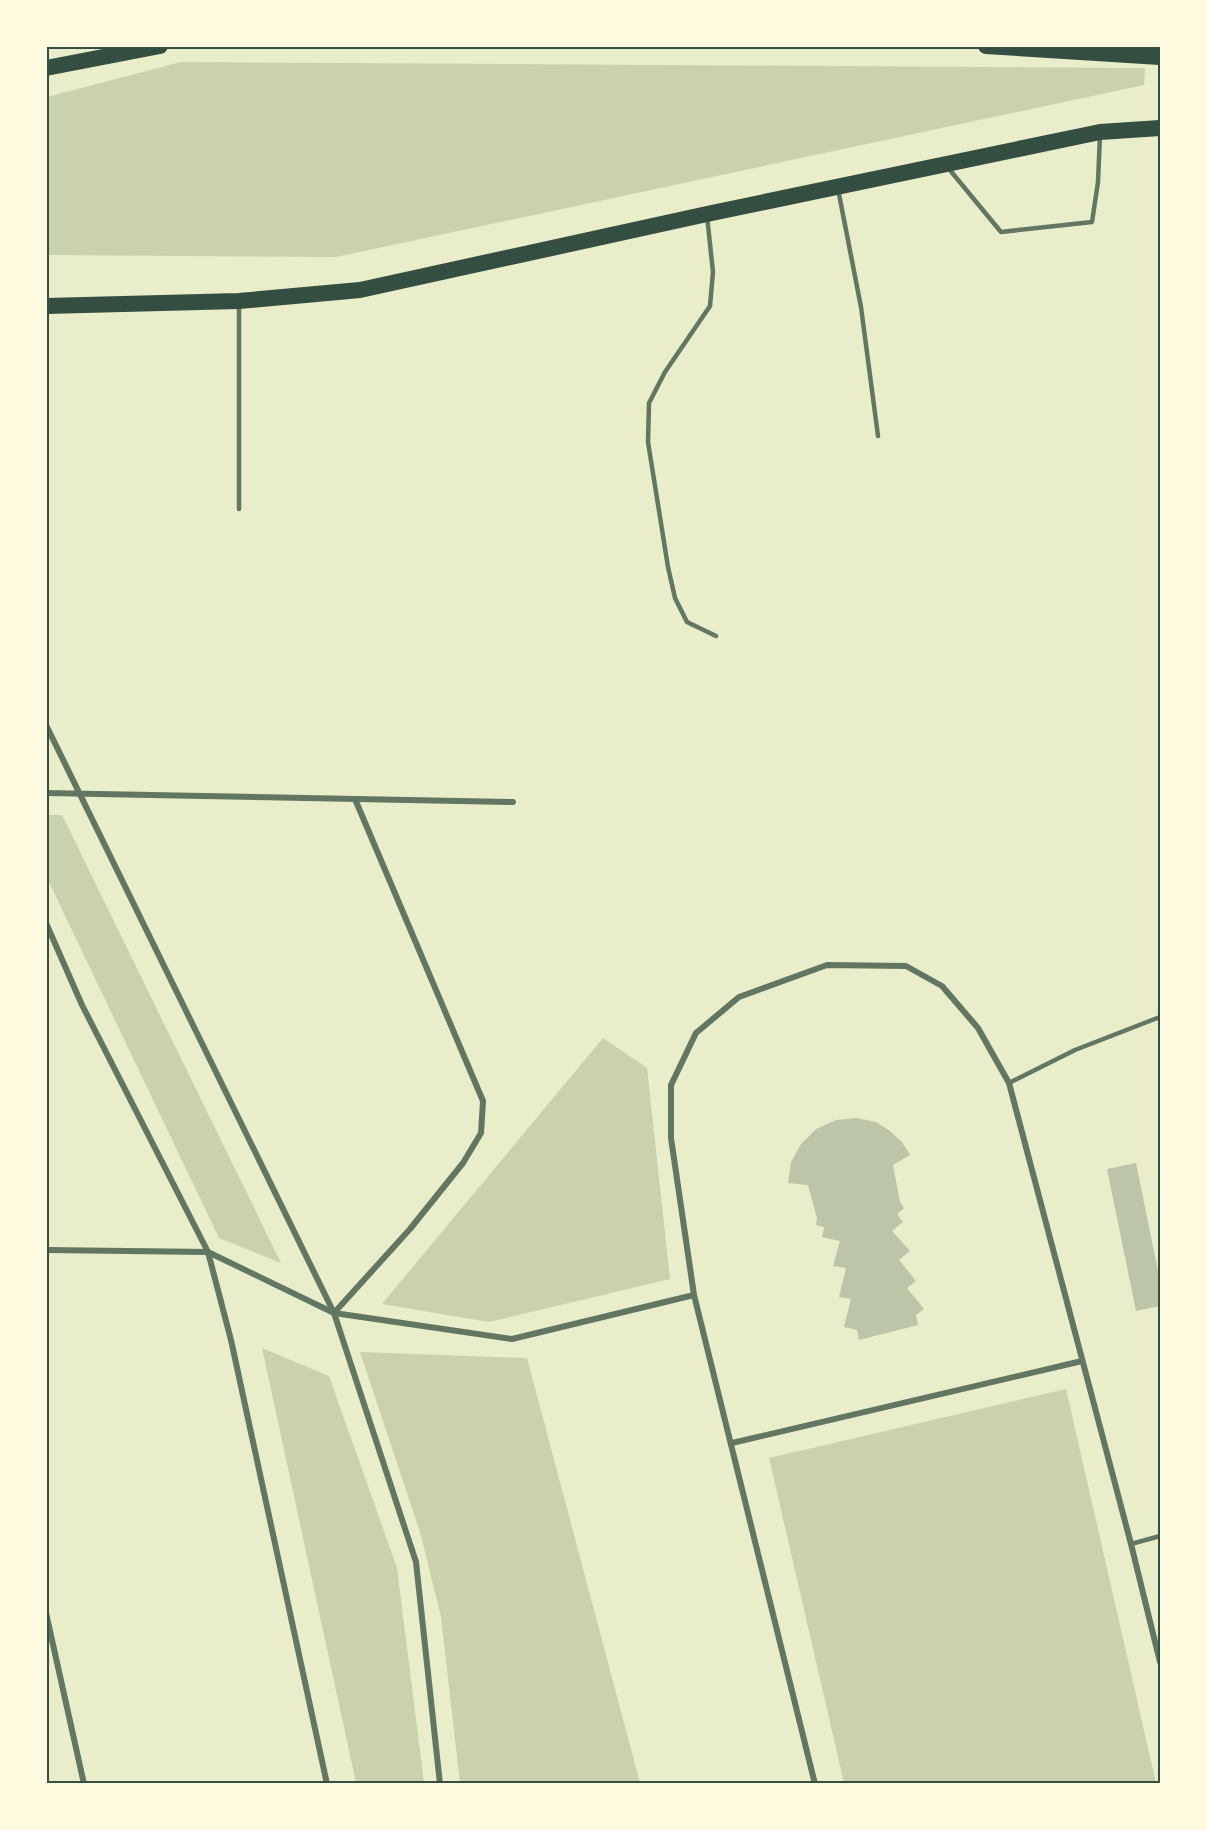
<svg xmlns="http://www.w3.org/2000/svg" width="1207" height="1830" viewBox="0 0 1207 1830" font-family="Arial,sans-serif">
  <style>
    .green { fill: #cad2ad }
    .building { fill: #bcc5a7 }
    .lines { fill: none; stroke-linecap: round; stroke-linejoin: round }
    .service { stroke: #617663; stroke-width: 4.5 }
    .minor { stroke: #617663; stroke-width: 6 }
    .trunk { stroke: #344e41; stroke-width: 16 }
    .neatline { fill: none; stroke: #344e41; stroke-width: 2 }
  </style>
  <rect width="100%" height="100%" fill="#e9edc9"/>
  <!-- green -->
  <g class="green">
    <polygon points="181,62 1145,68 1144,85 336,257 47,255 47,97"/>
    <polygon points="47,815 62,815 281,1263 219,1238 47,878"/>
    <polygon points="603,1038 647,1068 670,1279 489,1322 382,1304"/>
    <polygon points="262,1348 329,1376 397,1568 424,1783 356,1783"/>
    <polygon points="360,1352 527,1358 640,1783 460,1783 441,1617 420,1532"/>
    <polygon points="1066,1389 1156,1783 844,1783 769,1458"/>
  </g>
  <!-- building -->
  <g class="building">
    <polygon points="856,1118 876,1122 890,1131 902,1142 910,1155 893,1165 900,1202 904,1208 897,1214 903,1222 892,1231 910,1251 899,1260 916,1281 907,1288 924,1309 916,1315 918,1325 859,1340 857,1330 844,1327 851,1299 839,1297 846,1268 833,1266 840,1241 822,1237 824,1227 816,1225 817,1218 808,1185 788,1183 791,1162 801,1144 816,1129 836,1120"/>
    <polygon points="1136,1163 1160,1281 1160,1306 1136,1311 1107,1169"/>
  </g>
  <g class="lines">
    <!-- service -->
    <g class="service">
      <polyline points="949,169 1001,232 1092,222 1098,182 1100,135"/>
      <polyline points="838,189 861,307 878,436"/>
      <polyline points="707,216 713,272 710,306 665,372 649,403 648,442 668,567 675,598 687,622 716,636"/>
      <polyline points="239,509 239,303"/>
      <polyline points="1009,1083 1075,1050 1160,1017"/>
      <polyline points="1131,1544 1160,1536"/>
    </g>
    <!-- minor -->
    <g class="minor">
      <polyline points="46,725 334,1313 416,1562 440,1784"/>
      <polyline points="46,793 513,802"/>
      <polyline points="46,923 82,1005 208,1252 231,1340 327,1784"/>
      <polyline points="46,1250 208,1252 334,1313 512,1339 694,1295"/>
      <polyline points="334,1313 410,1229 463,1163 481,1133 483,1101 355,799"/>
      <polyline points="732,1443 1082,1361"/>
      <polyline points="46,1613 84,1784"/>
      <polyline points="815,1784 694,1295 671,1138 671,1085 696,1033 739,997 827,965 906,966 942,986 978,1028 1009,1083 1131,1544 1160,1662"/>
    </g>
    <!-- trunk -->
    <g class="trunk">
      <polyline points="986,46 1160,57"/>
      <polyline points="46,68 160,46"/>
      <polyline points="46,306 239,301 360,290 707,214 1100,132 1160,128"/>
    </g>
  </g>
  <!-- border -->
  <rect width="1207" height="1830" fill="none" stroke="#fefae0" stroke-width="96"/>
  <rect x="48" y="48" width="1111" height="1734" class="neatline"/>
</svg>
